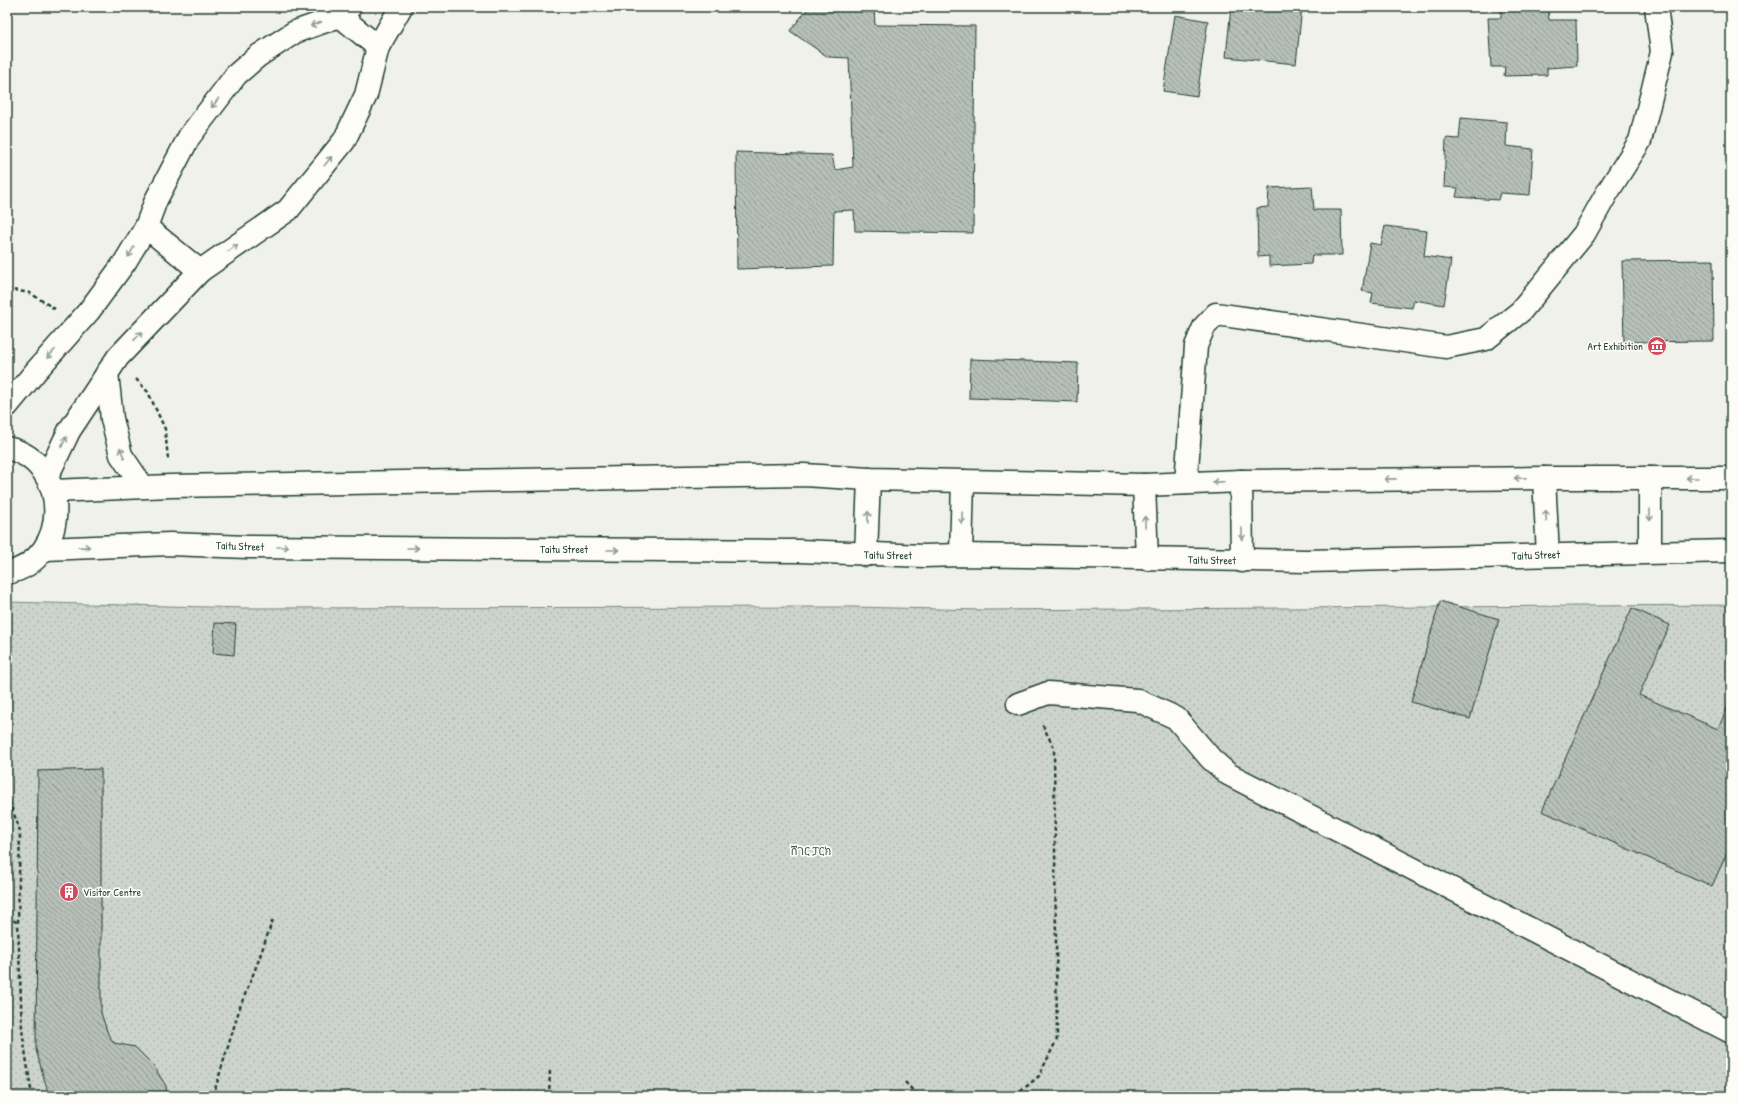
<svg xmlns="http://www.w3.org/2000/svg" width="1738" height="1103" viewBox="0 0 1738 1103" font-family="'Patrick Hand','Noto Sans Ethiopic',sans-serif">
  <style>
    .park { fill: url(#park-dots); stroke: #768880 }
    .building { fill: url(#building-back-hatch); stroke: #1f3d34 }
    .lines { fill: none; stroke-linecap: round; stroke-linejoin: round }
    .minor-casing { stroke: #1f3d34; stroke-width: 25 }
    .major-casing { stroke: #1f3d34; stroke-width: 25 }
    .path { stroke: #1f3d34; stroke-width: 2.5; stroke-dasharray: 4 3; stroke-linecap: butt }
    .minor { stroke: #fdfcf7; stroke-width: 22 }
    .major { stroke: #fdfcf7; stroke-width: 22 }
    .oneway { stroke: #8e9c96 }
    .labels { text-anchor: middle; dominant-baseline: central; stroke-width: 3.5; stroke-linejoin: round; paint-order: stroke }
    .poi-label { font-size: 11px; fill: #1f3d34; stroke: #fdfcf7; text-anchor: end }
    .street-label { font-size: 11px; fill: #1f3d34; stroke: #fdfcf7 }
    .park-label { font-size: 11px; fill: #425b53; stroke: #fdfcf7 }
  </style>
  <defs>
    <pattern id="park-dots" width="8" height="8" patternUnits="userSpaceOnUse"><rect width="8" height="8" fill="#cdd3cd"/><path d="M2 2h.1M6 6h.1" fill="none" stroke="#b0b6b1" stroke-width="1.8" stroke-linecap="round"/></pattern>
    <pattern id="building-back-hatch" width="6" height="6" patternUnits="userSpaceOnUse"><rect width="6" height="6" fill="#b6bfb8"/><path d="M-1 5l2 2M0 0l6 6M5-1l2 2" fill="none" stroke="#939c96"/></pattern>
  </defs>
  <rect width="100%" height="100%" fill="#f0f1eb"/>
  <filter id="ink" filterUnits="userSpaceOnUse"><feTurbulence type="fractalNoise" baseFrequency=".025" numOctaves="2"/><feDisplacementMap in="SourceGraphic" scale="8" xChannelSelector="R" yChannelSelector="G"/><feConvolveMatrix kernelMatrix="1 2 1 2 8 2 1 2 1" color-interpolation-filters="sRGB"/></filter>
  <g filter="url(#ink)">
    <!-- park -->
    <polygon class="park" points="7,602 247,608 853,607 982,610 1731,605 1731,1096 7,1096"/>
    <!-- building -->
    <g class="building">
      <polygon points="809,7 874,7 875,25 975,26 973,233 855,231 854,210 834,211 833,266 737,269 736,152 832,155 835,170 853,167 849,58 828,57 790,31"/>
      <polygon points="1231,7 1302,7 1296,64 1226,57"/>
      <polygon points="1501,7 1548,7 1549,20 1576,20 1577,66 1547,68 1547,75 1504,76 1505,67 1491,67 1488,18 1501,18"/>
      <polygon points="1175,15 1208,21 1197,96 1163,91"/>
      <polygon points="1461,118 1507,122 1506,146 1533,149 1530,195 1500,193 1498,200 1456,197 1458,188 1444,187 1446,138 1459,139"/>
      <polygon points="1312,186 1314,210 1341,210 1342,255 1312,255 1311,264 1269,266 1269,256 1258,257 1257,208 1268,207 1269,188"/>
      <polygon points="1385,226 1427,231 1424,256 1451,260 1444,305 1414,300 1412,308 1371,303 1373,293 1362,291 1370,243 1381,245"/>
      <polygon points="1713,260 1714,341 1624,342 1622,261"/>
      <polygon points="970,359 1078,363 1077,402 969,398"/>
      <polygon points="1440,601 1499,619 1470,719 1411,702"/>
      <polygon points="1632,608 1670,625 1639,695 1718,729 1731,699 1731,844 1712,886 1542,811"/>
      <polygon points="215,623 236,624 234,655 213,653"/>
      <polygon points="101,769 101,1013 108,1034 114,1043 135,1047 153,1065 166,1086 167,1096 49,1096 36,1050 38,771"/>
    </g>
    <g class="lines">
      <defs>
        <g id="minor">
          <polyline points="340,16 378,47"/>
          <polyline points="146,227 200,271"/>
          <polyline points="107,373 112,419 121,455 142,486"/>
          <polyline points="7,406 36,371 89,311 125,262 146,227 156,200 189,137 236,75 258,56 295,32 340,16 350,7"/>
          <polyline points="47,477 69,431 118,357 200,271 288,210 344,141 366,95 378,47 401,7"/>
          <polyline points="1186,483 1196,346 1204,327 1216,314 1446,347 1486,339 1521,311 1584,234 1607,193 1640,141 1662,52 1656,7"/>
          <polyline points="1018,704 1048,693 1137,700 1176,718 1211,759 1228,774 1731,1032"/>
        </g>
        <g id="major">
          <path d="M7 448C71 462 72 559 7 573"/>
          <polyline points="1544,478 1548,555"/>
          <polyline points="1650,478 1650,552"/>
          <polyline points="1241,481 1242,561"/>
          <polyline points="1144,485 1147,559"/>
          <polyline points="53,491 170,486 804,475 869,479 1144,485 1241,481 1544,478 1731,478"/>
          <polyline points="45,549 170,544 247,547 800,551 924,556 961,555 1307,561 1731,551"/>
          <polyline points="866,555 869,479"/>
          <polyline points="961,555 963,481"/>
        </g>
      </defs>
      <!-- minor casing -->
      <use href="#minor" class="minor-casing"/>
      <!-- major casing -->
      <use href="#major" class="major-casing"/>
      <!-- path -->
      <g class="path">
        <polyline points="7,289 30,293 55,309"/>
        <polyline points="136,379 148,392 165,429 168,459"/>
        <polyline points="7,795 20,831 18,923 22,1030 32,1096"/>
        <polyline points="7,917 18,923"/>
        <polyline points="905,1082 918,1096"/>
        <polyline points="213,1096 240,1007 258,962 273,919"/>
        <polyline points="549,1096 550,1069"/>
        <polyline points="1015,1096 1039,1076 1057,1039 1054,748 1042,724"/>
      </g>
      <!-- minor -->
      <use href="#minor" class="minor"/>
      <!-- major -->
      <use href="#major" class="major"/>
    </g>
    <!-- one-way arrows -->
    <defs><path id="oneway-shaft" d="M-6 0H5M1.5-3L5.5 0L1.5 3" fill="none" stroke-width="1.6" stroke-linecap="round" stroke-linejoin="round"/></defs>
    <g class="oneway">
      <use href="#oneway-shaft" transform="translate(316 24) rotate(161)"/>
      <use href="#oneway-shaft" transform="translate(215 103) rotate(127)"/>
      <use href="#oneway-shaft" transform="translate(328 161) rotate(-51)"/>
      <use href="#oneway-shaft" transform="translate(233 248) rotate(-35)"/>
      <use href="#oneway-shaft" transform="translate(131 252) rotate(121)"/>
      <use href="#oneway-shaft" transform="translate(138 336) rotate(-47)"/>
      <use href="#oneway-shaft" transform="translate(51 354) rotate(132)"/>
      <use href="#oneway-shaft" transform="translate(64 442) rotate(-64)"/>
      <use href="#oneway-shaft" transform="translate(122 453) rotate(-113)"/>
      <use href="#oneway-shaft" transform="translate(1520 478) rotate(179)"/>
      <use href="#oneway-shaft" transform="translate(1692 478) rotate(180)"/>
      <use href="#oneway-shaft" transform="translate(1390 479) rotate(179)"/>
      <use href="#oneway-shaft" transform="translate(1218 482) rotate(178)"/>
      <use href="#oneway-shaft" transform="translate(1650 515) rotate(90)"/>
      <use href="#oneway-shaft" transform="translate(1546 516) rotate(-93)"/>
      <use href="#oneway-shaft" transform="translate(868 517) rotate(-88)"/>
      <use href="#oneway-shaft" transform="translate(962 518) rotate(92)"/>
      <use href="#oneway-shaft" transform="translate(1145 522) rotate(-92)"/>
      <use href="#oneway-shaft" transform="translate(1242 534) rotate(89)"/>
      <use href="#oneway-shaft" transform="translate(84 547) rotate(-2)"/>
      <use href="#oneway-shaft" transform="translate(283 547)"/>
      <use href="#oneway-shaft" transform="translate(413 548)"/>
      <use href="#oneway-shaft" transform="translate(613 550)"/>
    </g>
  </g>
  <!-- icons -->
  <defs>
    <symbol id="museum-disc" viewBox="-11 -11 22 22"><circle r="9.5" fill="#d1495b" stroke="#fdfcf7"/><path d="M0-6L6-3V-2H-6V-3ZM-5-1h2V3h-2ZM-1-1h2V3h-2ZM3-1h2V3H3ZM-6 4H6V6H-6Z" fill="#fff"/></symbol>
    <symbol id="building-disc" viewBox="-11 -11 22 22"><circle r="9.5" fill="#d1495b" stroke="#fdfcf7"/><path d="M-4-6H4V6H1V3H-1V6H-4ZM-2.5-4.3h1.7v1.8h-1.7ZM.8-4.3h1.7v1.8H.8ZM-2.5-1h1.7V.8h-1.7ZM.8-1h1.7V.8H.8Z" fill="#fff"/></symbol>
  </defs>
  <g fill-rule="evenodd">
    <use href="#museum-disc" x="1646" y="335" width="22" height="22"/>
    <use href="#building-disc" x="58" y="881" width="22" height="22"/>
  </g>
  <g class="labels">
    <!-- poi labels -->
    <g class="poi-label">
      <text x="1643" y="346">Art Exhibition</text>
      <text x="83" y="892" text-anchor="start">Visitor Centre</text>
    </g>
    <!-- street labels -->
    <g class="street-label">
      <text transform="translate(240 546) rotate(2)">Taitu Street</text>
      <text x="564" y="549">Taitu Street</text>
      <text transform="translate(888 555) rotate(1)">Taitu Street</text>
      <text transform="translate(1536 555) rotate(-2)">Taitu Street</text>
      <text transform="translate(1212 560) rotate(1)">Taitu Street</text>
    </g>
    <!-- park labels -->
    <g class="park-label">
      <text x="811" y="851">ሸገር ፓርክ</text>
    </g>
  </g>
  <!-- margin -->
  <rect width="1738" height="1103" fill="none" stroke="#fdfcf7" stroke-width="24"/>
  <rect x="12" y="12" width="1714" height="1079" fill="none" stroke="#1f3d34" stroke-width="1.5" filter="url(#ink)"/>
</svg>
